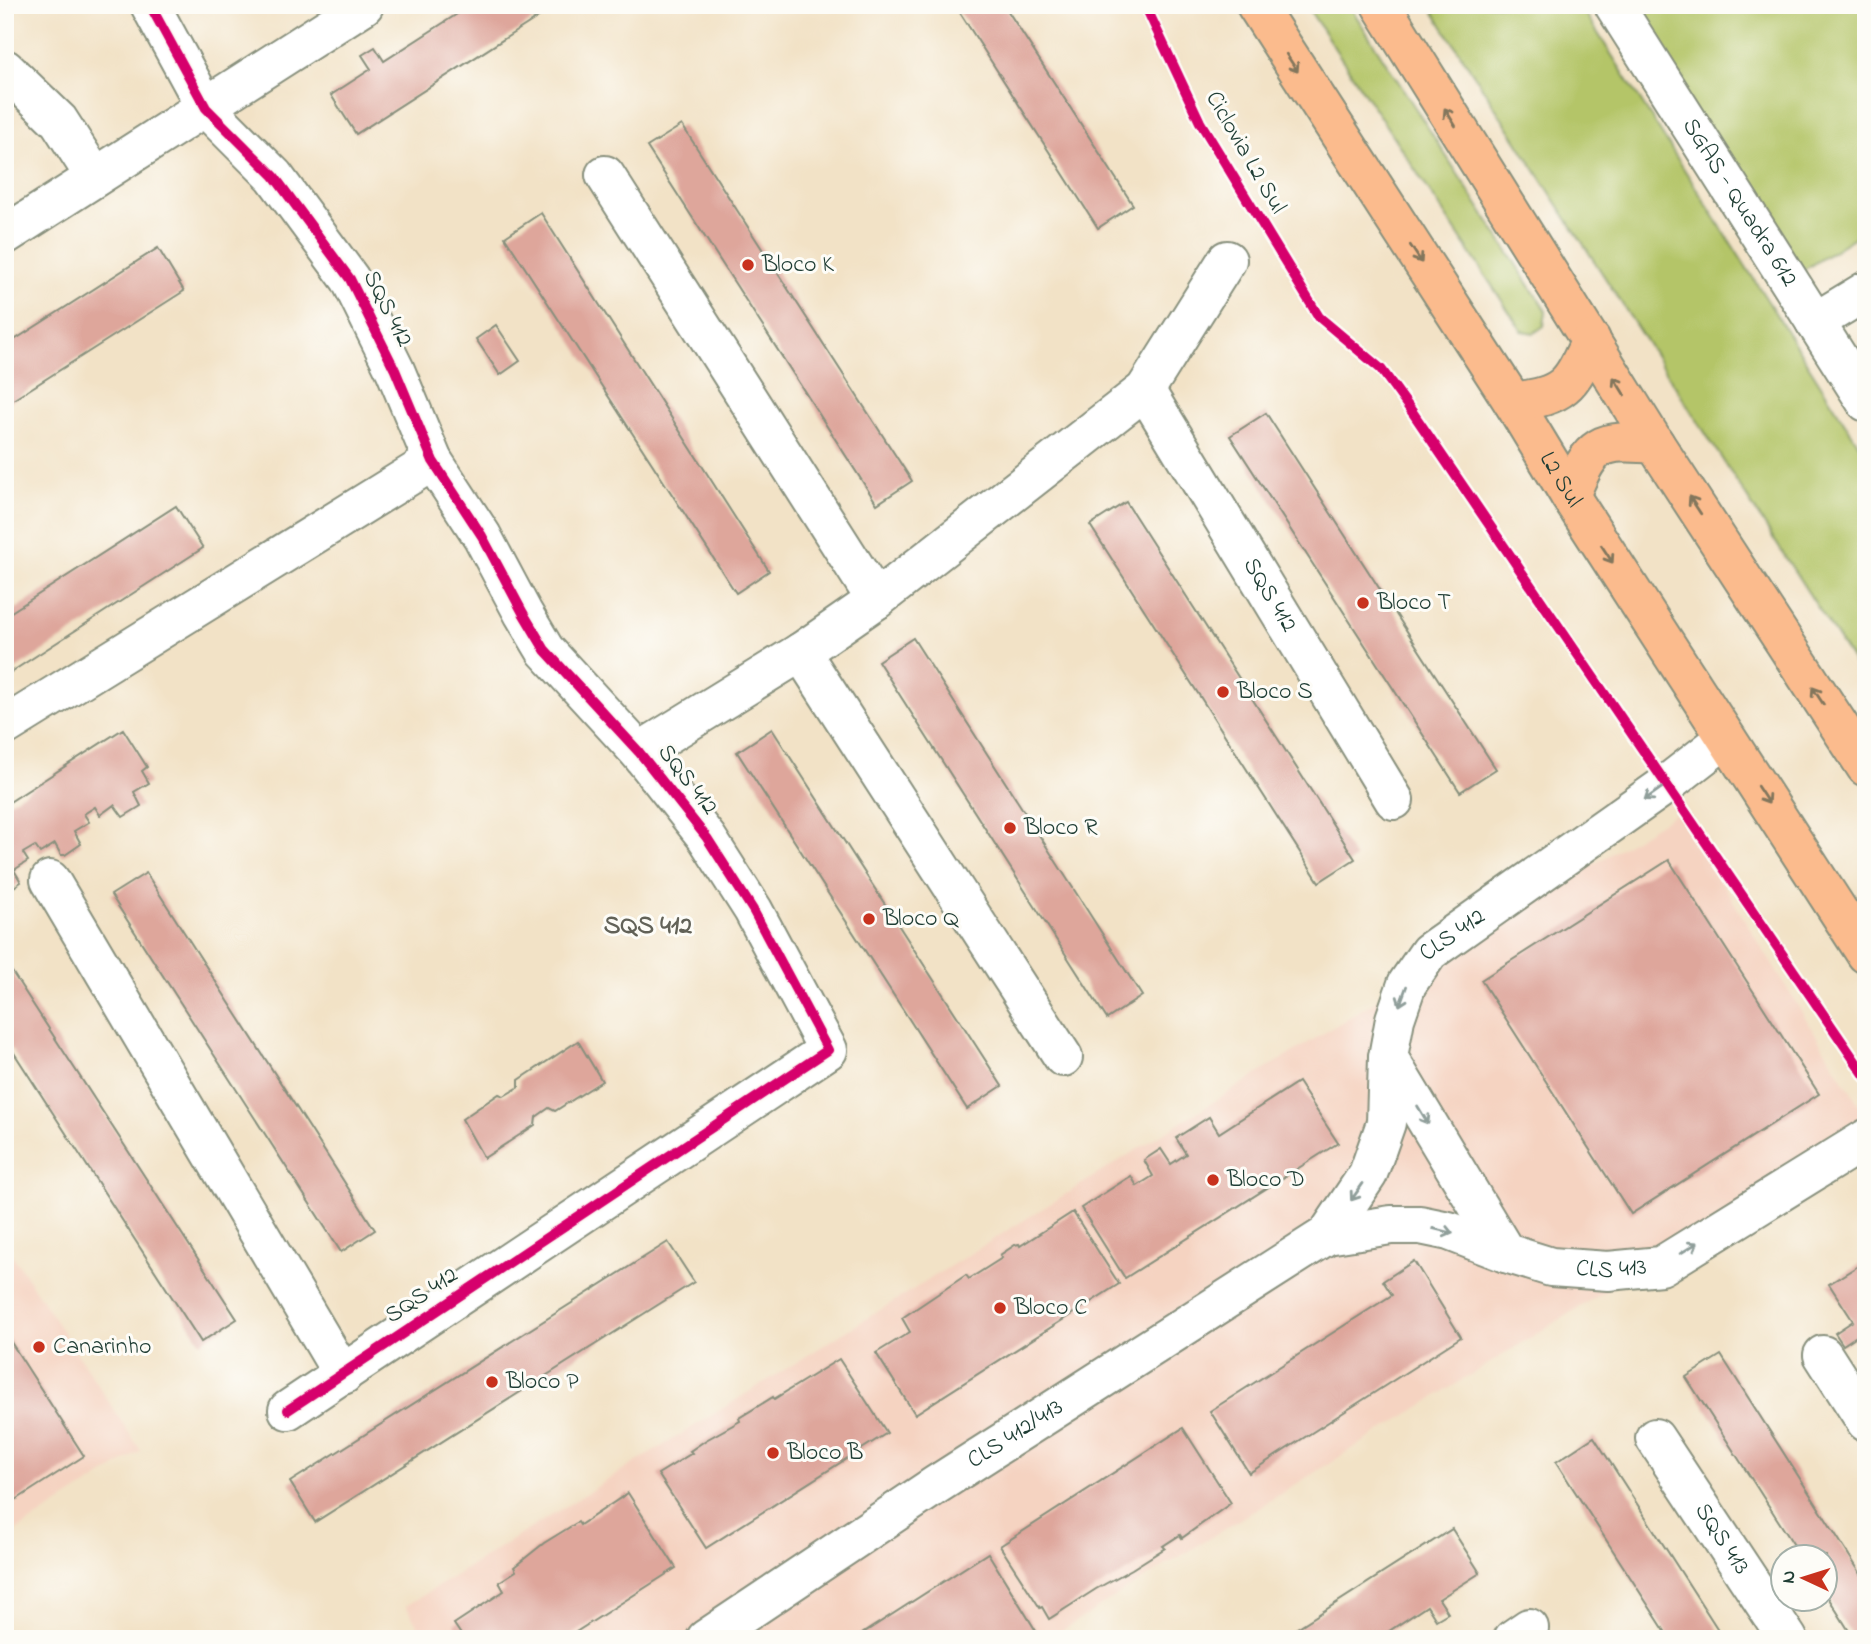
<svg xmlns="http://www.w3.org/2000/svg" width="1871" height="1644" viewBox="0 0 1871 1644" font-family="'Indie Flower',sans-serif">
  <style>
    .built { fill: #f5d3c1 }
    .green { fill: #b4c568; stroke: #6a814e; stroke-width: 2 }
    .building { fill: #dea69b }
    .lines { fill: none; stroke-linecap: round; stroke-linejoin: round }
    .minor-casing { stroke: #88907d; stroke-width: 42 }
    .major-casing { stroke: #88907d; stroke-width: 42 }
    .minor { stroke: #fff; stroke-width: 38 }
    .major { stroke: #fbbb8d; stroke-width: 38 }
    .cycleway-casing { stroke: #fdfcf7; stroke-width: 15 }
    .cycleway { stroke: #d6006c; stroke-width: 10 }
    .oneway { stroke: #82765c }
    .oneway2 { stroke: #8f9e9a }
    .poi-dot { fill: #c8321e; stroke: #fdfcf7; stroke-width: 2.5 }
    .labels { text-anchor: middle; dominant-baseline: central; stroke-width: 6; stroke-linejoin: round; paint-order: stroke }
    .street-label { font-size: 24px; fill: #1f3d34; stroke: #fdfcf7 }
    .poi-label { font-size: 24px; fill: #1f3d34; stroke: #fdfcf7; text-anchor: start }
    .neighbourhood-label { font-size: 26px; font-weight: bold; fill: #626258; stroke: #fdfcf7 }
  </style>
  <rect width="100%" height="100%" fill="#fdfcf7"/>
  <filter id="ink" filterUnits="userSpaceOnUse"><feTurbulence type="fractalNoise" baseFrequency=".0143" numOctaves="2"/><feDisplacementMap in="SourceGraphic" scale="14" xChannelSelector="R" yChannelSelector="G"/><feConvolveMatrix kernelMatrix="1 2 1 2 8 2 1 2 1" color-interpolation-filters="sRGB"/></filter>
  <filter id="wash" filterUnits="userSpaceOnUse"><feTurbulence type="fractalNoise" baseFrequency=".00686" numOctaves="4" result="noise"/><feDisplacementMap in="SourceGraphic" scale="28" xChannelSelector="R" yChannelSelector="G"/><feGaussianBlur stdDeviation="1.57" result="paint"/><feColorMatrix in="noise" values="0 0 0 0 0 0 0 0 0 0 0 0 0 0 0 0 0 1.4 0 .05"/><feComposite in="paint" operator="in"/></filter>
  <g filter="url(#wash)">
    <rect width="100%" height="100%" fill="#f2e2c6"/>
    <!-- built -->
    <g class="built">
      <polygon points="1678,812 1866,1116 1866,1128 1048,1639 426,1639 406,1606"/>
      <polygon points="5,1244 141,1451 5,1538"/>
    </g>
    <!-- green -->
    <g class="green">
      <polygon points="1306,5 1349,5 1546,311 1544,326 1534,333 1522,331"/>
      <polygon points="1429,5 1580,5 1866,456 1866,682"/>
      <polygon points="1614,5 1866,5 1866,230 1788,280"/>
    </g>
    <g id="blocks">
      <!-- building -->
      <g class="building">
        <polygon points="463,5 557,5 356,134 331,95 371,69 362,55 375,47 384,61 465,9"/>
        <polygon points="955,5 1004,5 1133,205 1098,228"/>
        <polygon points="682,125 912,481 877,504 647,147"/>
        <polygon points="541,213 769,571 736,593 505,237"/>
        <polygon points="158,248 184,291 5,405 5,346"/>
        <polygon points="496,325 520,361 500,375 476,339"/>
        <polygon points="1266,413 1496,769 1460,792 1230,436"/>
        <polygon points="1126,502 1355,859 1319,882 1090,525"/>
        <polygon points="176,506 203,548 5,676 5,616"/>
        <polygon points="913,638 1142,996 1107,1019 878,661"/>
        <polygon points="123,729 147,767 142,771 149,783 134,792 141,806 123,817 114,805 100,815 95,807 84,814 89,822 74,831 81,844 65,855 61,855 55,844 40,853 35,846 23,853 28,861 14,870 21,882 5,893 5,805"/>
        <polygon points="772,729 1002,1086 967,1109 737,752"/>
        <polygon points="1669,860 1819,1094 1631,1214 1481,980"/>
        <polygon points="146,873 375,1230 341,1252 111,895"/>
        <polygon points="5,961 237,1319 201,1342 5,1039"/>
        <polygon points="578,1041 602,1081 555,1111 549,1108 536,1117 535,1125 484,1158 462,1119 499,1094 504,1096 519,1087 519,1080"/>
        <polygon points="1298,1082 1338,1143 1125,1278 1081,1208 1131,1176 1137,1186 1153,1176 1144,1160 1161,1149 1171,1164 1186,1154 1176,1138 1209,1117 1219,1133"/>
        <polygon points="1073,1212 1119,1284 915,1414 876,1353 910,1332 902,1318 966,1275 969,1279 1002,1258 1000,1255 1015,1245 1019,1244 1020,1246"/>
        <polygon points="668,1242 694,1282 315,1522 290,1482"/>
        <polygon points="1414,1261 1461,1337 1249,1473 1210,1411 1392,1295 1383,1281"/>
        <polygon points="1866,1261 1866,1340 1861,1333 1843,1345 1835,1333 1853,1321 1829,1284"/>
        <polygon points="5,1333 84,1456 5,1507"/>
        <polygon points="1721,1355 1866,1582 1866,1639 1854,1639 1826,1594 1826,1556 1801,1556 1686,1377"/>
        <polygon points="839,1359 887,1433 706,1548 658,1474 692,1453 690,1451 706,1440 740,1421 739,1418 773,1397 774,1399"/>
        <polygon points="1183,1428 1231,1503 1182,1538 1180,1535 1163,1546 1165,1548 1132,1569 1096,1589 1049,1619 1042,1607 1040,1608 1000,1546"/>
        <polygon points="1594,1437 1724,1639 1670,1639 1556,1462"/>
        <polygon points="628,1493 676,1568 565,1639 464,1639 454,1624 504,1591 499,1582 516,1571 514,1567 544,1543 578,1522 580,1525"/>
        <polygon points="1452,1529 1480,1573 1439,1599 1448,1613 1436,1620 1427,1606 1377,1639 1280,1639"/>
        <polygon points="988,1553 1036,1631 1023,1639 854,1639"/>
      </g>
    </g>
  </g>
  <g filter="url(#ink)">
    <use href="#blocks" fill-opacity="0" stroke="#88907d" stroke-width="2"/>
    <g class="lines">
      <defs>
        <g id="minor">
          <polyline points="150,5 206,108 274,176 350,279 395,370 433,461 482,536 523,613 545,650 639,752 707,838 753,910 828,1050 288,1410"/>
          <path id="s1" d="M1614 5 1866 402"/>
          <polyline points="5,69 59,121 95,177"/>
          <polyline points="605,175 876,600"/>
          <polyline points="5,235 364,5"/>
          <polyline points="1815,322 1866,291"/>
          <path id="s2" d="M1145 390 1394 800"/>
          <polyline points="801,652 1063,1057"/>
          <polyline points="5,726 433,461"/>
          <polyline points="639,752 801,652 876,600 1145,390 1227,260"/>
          <polyline points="50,880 343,1375"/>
          <polyline points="1388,1057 1506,1253"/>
          <path id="s3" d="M1327 1235 1391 1225H1420L1449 1231 1506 1253 1551 1267 1608 1271 1661 1266 1866 1139"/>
          <polyline points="1823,1355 1866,1422"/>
          <path id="s4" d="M1655 1438 1788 1639"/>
          <path id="s5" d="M706 1639 936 1485 1327 1235 1368 1174 1386 1123 1388 1057 1395 1019 1407 984 1429 952 1667 784 1726 738"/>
          <polyline points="1513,1639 1529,1628"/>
        </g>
        <g id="major">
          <path id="s6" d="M1256 5 1513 402 1570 496 1866 954"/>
          <polyline points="1381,5 1655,444 1866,767"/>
          <path d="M1513 402C1565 395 1570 387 1591 340"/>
          <path d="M1570 496C1591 443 1599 439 1655 444"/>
        </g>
      </defs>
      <!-- minor casing -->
      <use href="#minor" class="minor-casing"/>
      <!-- major casing -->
      <use href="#major" class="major-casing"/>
      <!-- minor -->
      <use href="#minor" class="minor"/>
      <!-- major -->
      <use href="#major" class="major"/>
      <defs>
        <g id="cycleway">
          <polyline points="150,5 206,108 274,176 350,279 395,370 433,461 482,536 523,613 545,650 639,752 707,838 753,910 828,1050 288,1410"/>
          <polyline points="1145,5 1200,122 1319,317 1381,369 1413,413 1866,1077"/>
        </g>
      </defs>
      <!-- cycleway casing -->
      <use href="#cycleway" class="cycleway-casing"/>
      <!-- cycleway -->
      <use href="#cycleway" class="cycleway"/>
    </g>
    <!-- one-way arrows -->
    <defs><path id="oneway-shaft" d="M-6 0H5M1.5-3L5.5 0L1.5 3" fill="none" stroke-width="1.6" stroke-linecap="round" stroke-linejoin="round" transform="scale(1.75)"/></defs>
    <g class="oneway">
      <use href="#oneway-shaft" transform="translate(1292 63) rotate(57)"/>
      <use href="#oneway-shaft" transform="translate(1450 117) rotate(-122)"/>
      <use href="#oneway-shaft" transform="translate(1416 254) rotate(57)"/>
      <use href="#oneway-shaft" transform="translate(1619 386) rotate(-122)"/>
      <use href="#oneway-shaft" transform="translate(1695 505) rotate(-123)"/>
      <use href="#oneway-shaft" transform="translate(1607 554) rotate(57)"/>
      <use href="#oneway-shaft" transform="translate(1818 696) rotate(-123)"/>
      <use href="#oneway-shaft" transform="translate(1763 795) rotate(57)"/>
    </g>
    <g class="oneway2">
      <use href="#oneway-shaft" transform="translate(1653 794) rotate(145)"/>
      <use href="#oneway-shaft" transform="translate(1403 996) rotate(110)"/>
      <use href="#oneway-shaft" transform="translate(1423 1115) rotate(59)"/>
      <use href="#oneway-shaft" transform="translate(1357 1192) rotate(125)"/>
      <use href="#oneway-shaft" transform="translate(1443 1231) rotate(14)"/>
      <use href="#oneway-shaft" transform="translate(1689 1248) rotate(-32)"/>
    </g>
  </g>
  <!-- markers -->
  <g class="poi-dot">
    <circle cx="748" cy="265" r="7"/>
    <circle cx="1363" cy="603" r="7"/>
    <circle cx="1223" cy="692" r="7"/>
    <circle cx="1010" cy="828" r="7"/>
    <circle cx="869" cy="919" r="7"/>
    <circle cx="1213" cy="1180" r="7"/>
    <circle cx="1000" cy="1308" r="7"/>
    <circle cx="39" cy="1347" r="7"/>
    <circle cx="492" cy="1382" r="7"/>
    <circle cx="773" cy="1453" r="7"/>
  </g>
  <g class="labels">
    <!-- street labels -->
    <g class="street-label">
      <text transform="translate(1245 153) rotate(60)">Ciclovia L2 Sul</text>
      <text stroke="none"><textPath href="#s1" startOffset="234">SGAS - Quadra 612</textPath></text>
      <text transform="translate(387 309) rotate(63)">SQS 412</text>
      <text stroke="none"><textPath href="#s6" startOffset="564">L2 Sul</textPath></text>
      <text stroke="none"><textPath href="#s2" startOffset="240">SQS 412</textPath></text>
      <text transform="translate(687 780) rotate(52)">SQS 412</text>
      <text stroke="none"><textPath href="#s5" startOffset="1078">CLS 412</textPath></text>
      <text stroke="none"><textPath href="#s3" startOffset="292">CLS 413</textPath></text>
      <text transform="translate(422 1296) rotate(-34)">SQS 412</text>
      <text stroke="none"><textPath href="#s5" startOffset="371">CLS 412/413</textPath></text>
      <text stroke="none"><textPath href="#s4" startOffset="121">SQS 413</textPath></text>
    </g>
    <!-- poi labels -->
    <g class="poi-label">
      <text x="762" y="265">Bloco K</text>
      <text x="1377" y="603">Bloco T</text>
      <text x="1237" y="692">Bloco S</text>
      <text x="1024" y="828">Bloco R</text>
      <text x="883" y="919">Bloco Q</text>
      <text x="1227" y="1180">Bloco D</text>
      <text x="1014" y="1308">Bloco C</text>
      <text x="53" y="1347">Canarinho</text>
      <text x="506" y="1382">Bloco P</text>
      <text x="787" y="1453">Bloco B</text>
    </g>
    <!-- neighbourhood labels -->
    <g class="neighbourhood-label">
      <text x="648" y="927">SQS 412</text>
    </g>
  </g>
  <!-- margin -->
  <rect width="1871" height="1644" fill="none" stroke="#fdfcf7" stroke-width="28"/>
  <!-- north arrow -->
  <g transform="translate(1804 1578) rotate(274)"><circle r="33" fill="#fdfcf7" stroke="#a4b0a9" stroke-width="2"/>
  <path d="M0-5L12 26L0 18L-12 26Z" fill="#c8321e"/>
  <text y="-10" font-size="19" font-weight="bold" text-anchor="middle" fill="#1f3d34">N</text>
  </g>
</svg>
